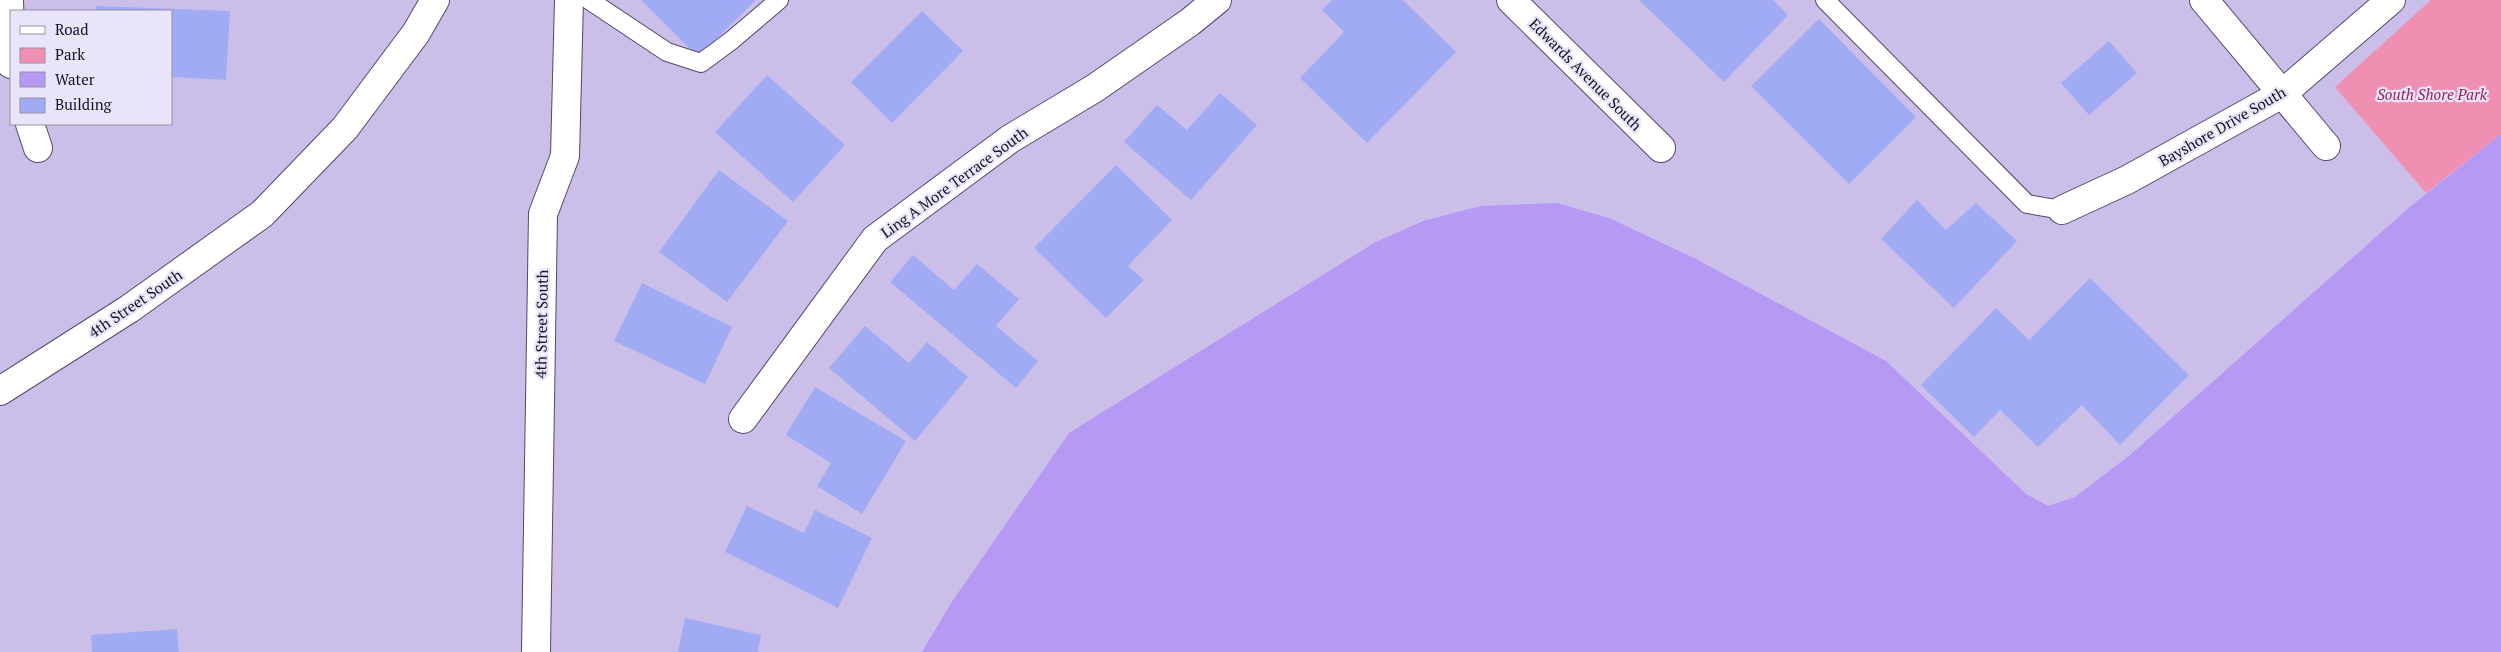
<svg xmlns="http://www.w3.org/2000/svg" width="2501" height="652" viewBox="0 0 2501 652" font-family="'PT Serif',serif">
  <style>
    .green { fill: #ef8fb2 }
    .water { fill: #b599f4 }
    .building { fill: #a1abf4 }
    .lines { fill: none; stroke-linecap: round; stroke-linejoin: round }
    .lane-casing { stroke: #53486d; stroke-width: 20 }
    .street-casing { stroke: #53486d; stroke-width: 30 }
    .secondary-casing { stroke: #53486d; stroke-width: 30 }
    .lane { stroke: #fff; stroke-width: 18 }
    .street { stroke: #fff; stroke-width: 28 }
    .secondary { stroke: #fff; stroke-width: 28 }
    .labels { text-anchor: middle; dominant-baseline: central; stroke-width: 4.5; stroke-linejoin: round; paint-order: stroke }
    .street-label { font-size: 15px; fill: #161221; stroke: #e9e4fa }
    .park-label { font-size: 15px; font-style: italic; fill: #972058; stroke: #e9e4fa }
  </style>
  <rect width="100%" height="100%" fill="#cbbfea"/>
  <!-- green -->
  <polygon class="green" points="2431,0 2501,0 2501,134 2426,193 2335,87"/>
  <!-- water -->
  <polygon class="water" points="2501,134 2501,652 922,652 951,603 1069,433 1374,243 1423,221 1481,206 1557,203 1609,218 1694,258 1886,361 2026,494 2048,506 2075,497 2130,455 2411,206"/>
  <!-- building -->
  <g class="building">
    <polygon points="641,0 756,0 698,57"/>
    <polygon points="1332,0 1403,0 1456,52 1367,143 1300,78 1344,32 1322,10"/>
    <polygon points="1639,0 1773,0 1788,15 1724,82"/>
    <polygon points="96,6 230,11 226,80 171,77 171,11 95,11"/>
    <polygon points="922,11 963,51 892,123 851,82"/>
    <polygon points="1819,19 1916,117 1849,184 1751,86"/>
    <polygon points="2109,41 2137,73 2089,115 2061,83"/>
    <polygon points="767,75 845,145 793,202 715,132"/>
    <polygon points="1220,93 1257,125 1191,200 1124,142 1157,105 1187,130"/>
    <polygon points="1116,165 1172,220 1128,266 1144,280 1106,318 1034,248"/>
    <polygon points="719,170 788,221 727,302 659,252"/>
    <polygon points="1917,200 1946,230 1976,203 2017,241 1954,308 1881,239"/>
    <polygon points="913,255 954,290 977,264 1019,299 996,326 1038,361 1016,388 890,282"/>
    <polygon points="2090,278 2189,375 2120,445 2082,405 2038,447 2000,410 1974,437 1921,385 1996,308 2029,340"/>
    <polygon points="642,283 732,327 705,384 614,341"/>
    <polygon points="865,326 909,363 927,342 968,377 915,441 829,368"/>
    <polygon points="815,387 906,441 862,514 817,486 831,463 786,435"/>
    <polygon points="747,506 804,533 815,510 872,538 838,608 725,552"/>
    <polygon points="685,618 761,635 758,652 678,652"/>
    <polygon points="177,629 179,652 92,652 91,635"/>
  </g>
  <g class="lines">
    <defs>
      <g id="lane">
        <polyline points="589,0 667,52 701,63 732,40 779,0"/>
        <polyline points="1825,0 2027,204 2062,210"/>
      </g>
      <g id="street">
        <polyline points="9,0 11,64"/>
        <polyline points="1511,0 1661,148"/>
        <polyline points="2204,0 2326,146"/>
        <polyline points="30,124 38,148"/>
        <polyline points="2062,210 2127,180 2282,94 2391,0"/>
        <polyline points="743,419 875,239 1010,139 1095,88 1190,22 1217,0"/>
        <polyline points="536,652 543,214 565,156 569,0"/>
      </g>
      <polyline id="secondary" points="0,391 129,309 262,214 345,128 416,33 435,0"/>
    </defs>
    <!-- lane casing -->
    <use href="#lane" class="lane-casing"/>
    <!-- street casing -->
    <use href="#street" class="street-casing"/>
    <!-- secondary casing -->
    <use href="#secondary" class="secondary-casing"/>
    <!-- lane -->
    <use href="#lane" class="lane"/>
    <!-- street -->
    <use href="#street" class="street"/>
    <!-- secondary -->
    <use href="#secondary" class="secondary"/>
  </g>
  <g class="labels">
    <!-- street labels -->
    <g class="street-label">
      <text transform="translate(1586 74) rotate(45)">Edwards Avenue South</text>
      <text transform="translate(2222 126) rotate(-30)">Bayshore Drive South</text>
      <text transform="translate(954 182) rotate(-36)">Ling A More Terrace South</text>
      <text transform="translate(135 303) rotate(-34)">4th Street South</text>
      <text transform="translate(541 324) rotate(-89)">4th Street South</text>
    </g>
    <!-- park labels -->
    <g class="park-label">
      <text x="2432" y="94">South Shore Park</text>
    </g>
  </g>
  <!-- legend -->
  <rect x="10" y="10" width="162" height="115" fill="#e9e4fa" stroke="#9590a3"/>
  <rect x="20" y="26" width="25" height="8" fill="#ffffff" stroke="#9590a3"/>
  <text x="55" y="35" font-size="15" fill="#161221">Road</text>
  <rect x="20" y="48" width="25" height="15" fill="#ef8fb2" stroke="#9590a3"/>
  <text x="55" y="60" font-size="15" fill="#161221">Park</text>
  <rect x="20" y="72" width="25" height="15" fill="#b599f4" stroke="#9590a3"/>
  <text x="55" y="85" font-size="15" fill="#161221">Water</text>
  <rect x="20" y="98" width="25" height="15" fill="#a1abf4" stroke="#9590a3"/>
  <text x="55" y="110" font-size="15" fill="#161221">Building</text>
</svg>
